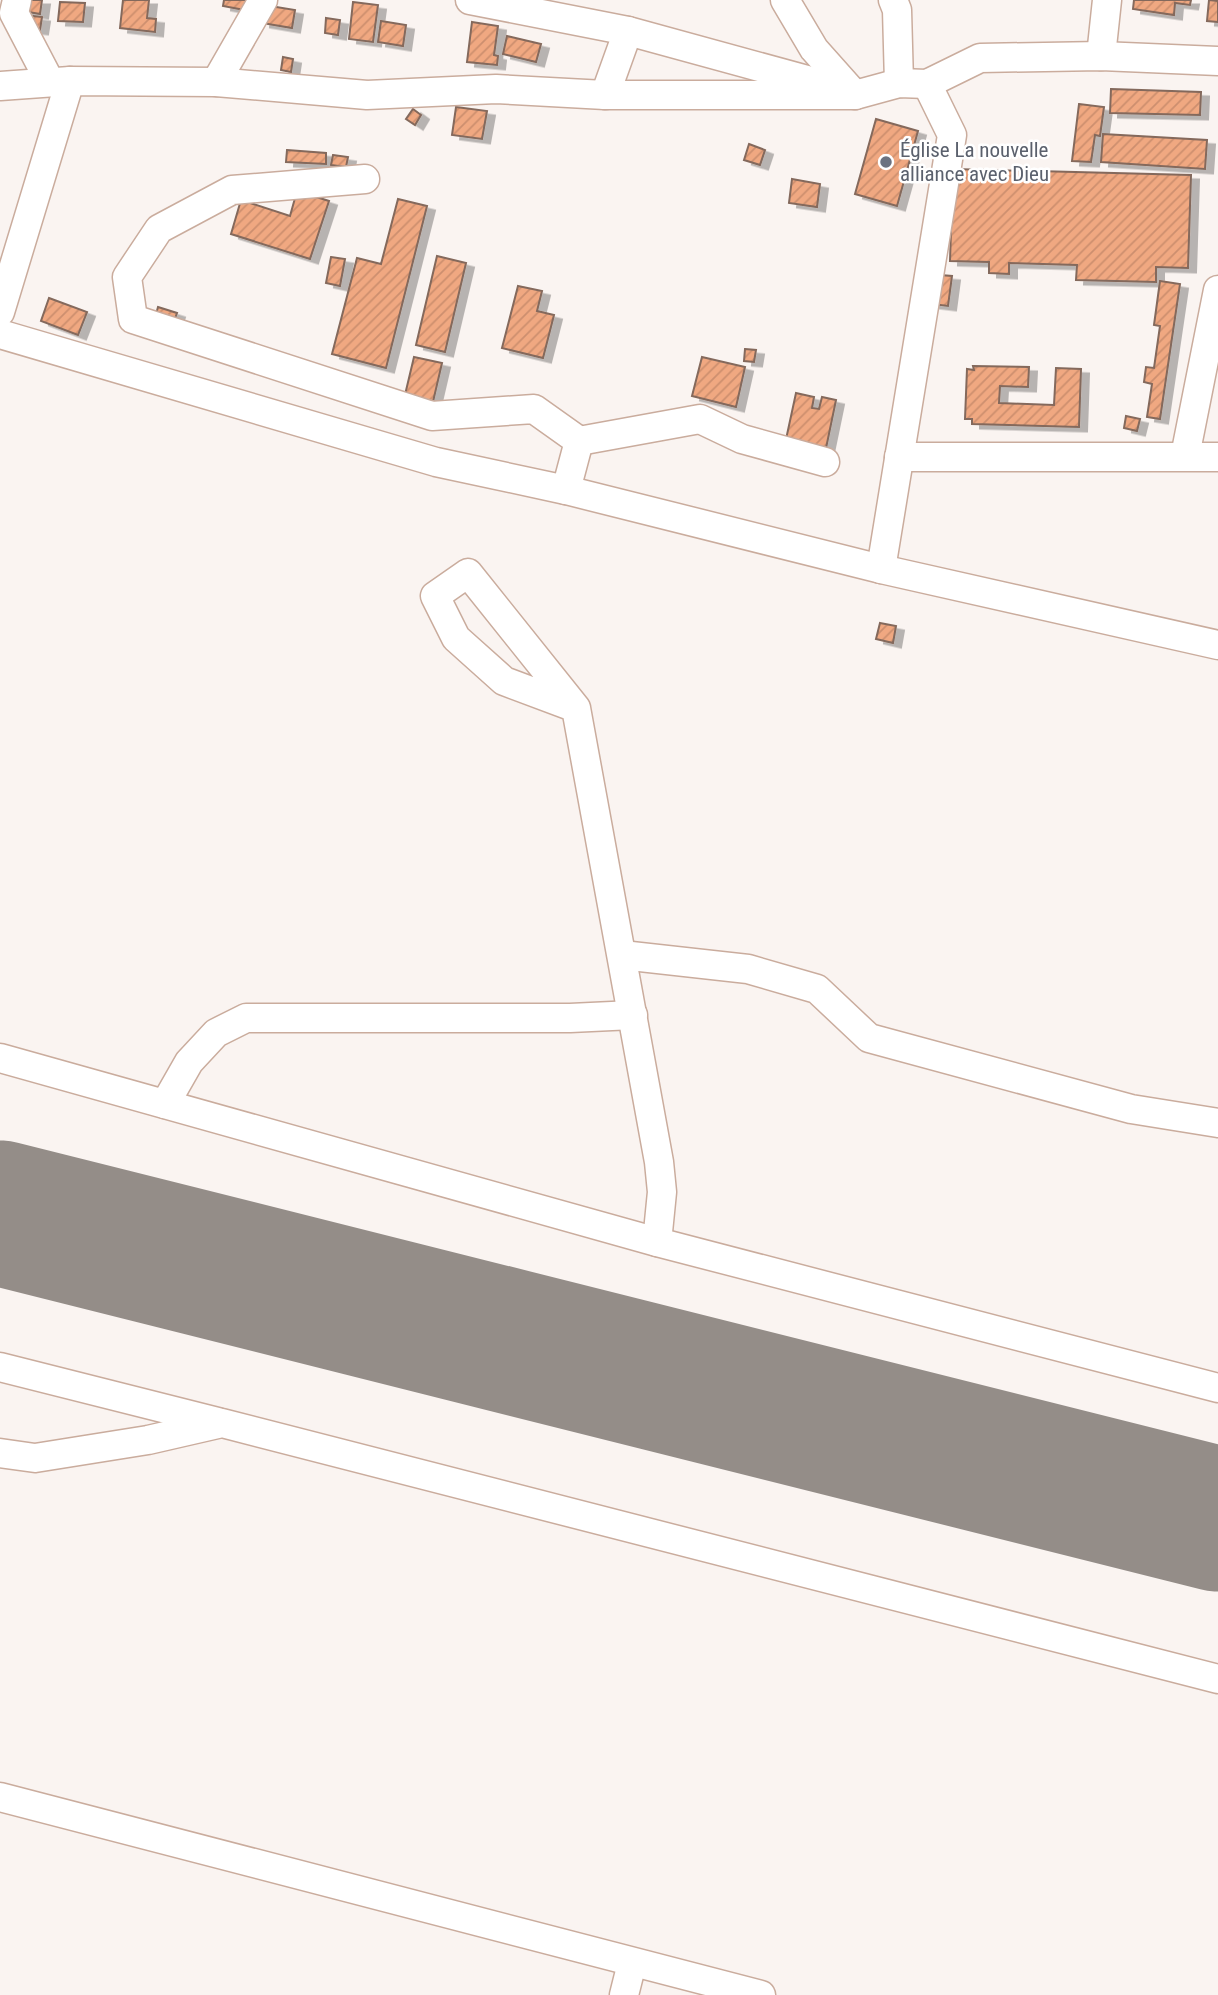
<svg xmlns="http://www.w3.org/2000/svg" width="1218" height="1995" viewBox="0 0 1218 1995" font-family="'Roboto Condensed',sans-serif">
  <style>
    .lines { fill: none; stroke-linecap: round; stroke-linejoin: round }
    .runway { stroke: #948d88; stroke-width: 145 }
    .building { fill: url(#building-hatch); stroke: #84695c; stroke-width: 2; filter: url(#shadow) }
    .minor-casing { stroke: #caac9d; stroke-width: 31 }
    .minor { stroke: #fff; stroke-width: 28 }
    .worship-dot { fill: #6b7280; stroke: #fff; stroke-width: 2.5 }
    .labels { text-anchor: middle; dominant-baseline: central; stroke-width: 5; stroke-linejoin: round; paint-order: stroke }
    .worship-label { font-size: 21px; fill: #5b616d; stroke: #fff; text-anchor: start }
  </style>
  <defs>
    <pattern id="building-hatch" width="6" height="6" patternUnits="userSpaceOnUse" patternTransform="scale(1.75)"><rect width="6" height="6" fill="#f0a881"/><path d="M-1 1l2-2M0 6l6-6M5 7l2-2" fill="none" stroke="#cd8f6e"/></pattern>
    <filter id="shadow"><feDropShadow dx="8" dy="4.5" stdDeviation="0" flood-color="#0004"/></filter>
  </defs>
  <rect width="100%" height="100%" fill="#faf4f1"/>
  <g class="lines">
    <!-- runway -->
    <polyline class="runway" points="0,1213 1218,1519"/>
  </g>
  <!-- building -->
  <g class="building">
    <polygon points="18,0 42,0 40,14 17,10"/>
    <polygon points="123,0 149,0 147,18 156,19 155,32 120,28"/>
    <polygon points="224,0 252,0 250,11 223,6"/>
    <polygon points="1134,0 1191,0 1190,5 1175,3 1174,15 1133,9"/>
    <polygon points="1209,0 1218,1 1218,22 1207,21"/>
    <polygon points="60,2 85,3 83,22 58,21"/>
    <polygon points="353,2 378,5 373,42 349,39"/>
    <polygon points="264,5 295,10 292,28 262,23"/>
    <polygon points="25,15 42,17 40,30 23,28"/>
    <polygon points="326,18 340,20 338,35 325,33"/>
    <polygon points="381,21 406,25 403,46 378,42"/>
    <polygon points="472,22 498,26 494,55 498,56 497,65 467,62"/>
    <polygon points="507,36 541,44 536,62 503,54"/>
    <polygon points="283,57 293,59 291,72 281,70"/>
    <polygon points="1111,89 1201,92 1200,115 1110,113"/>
    <polygon points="1079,104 1104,107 1100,136 1095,135 1091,162 1072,161"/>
    <polygon points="456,107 487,111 482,139 452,135"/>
    <polygon points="413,109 421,115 415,125 406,119"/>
    <polygon points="876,119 918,131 897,206 855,194"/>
    <polygon points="1103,134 1207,140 1205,169 1101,162"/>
    <polygon points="749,144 765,150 760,165 744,160"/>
    <polygon points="287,150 326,153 326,164 286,162"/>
    <polygon points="333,155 348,157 346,167 331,165"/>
    <polygon points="953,169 1191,175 1188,268 1156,267 1156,282 1076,280 1077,265 1009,263 1009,274 989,273 989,262 950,261"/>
    <polygon points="792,179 820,184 817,207 789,203"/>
    <polygon points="297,191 329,201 310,259 231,234 241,200 290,216"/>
    <polygon points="398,199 427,206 386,368 332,354 357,258 381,264"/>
    <polygon points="437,256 466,263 445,352 416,345"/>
    <polygon points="331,257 345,259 340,286 326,283"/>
    <polygon points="927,274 952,276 948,306 924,303"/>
    <polygon points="1160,281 1180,284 1160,419 1147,417 1152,384 1144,382 1146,367 1154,368 1160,326 1154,325"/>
    <polygon points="518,286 542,291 537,311 554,315 543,358 502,348"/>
    <polygon points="49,298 87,312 78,335 41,321"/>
    <polygon points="158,307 177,313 173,324 155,318"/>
    <polygon points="745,349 756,350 754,362 744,361"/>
    <polygon points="414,357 442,363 432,406 404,399"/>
    <polygon points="702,357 745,367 736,407 692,396"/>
    <polygon points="973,366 1029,367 1028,387 1000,386 999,403 1054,405 1056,368 1081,369 1079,427 972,424 972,419 965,419 967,369 974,370"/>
    <polygon points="796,393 814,397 812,408 819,409 822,397 836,400 825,453 785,444"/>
    <polygon points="1126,416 1140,419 1137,431 1124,428"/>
    <polygon points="880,623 896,626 893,643 876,639"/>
  </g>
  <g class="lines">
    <defs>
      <g id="minor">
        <polyline points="17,0 14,13 50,82"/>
        <polyline points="470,0 628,31 829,86"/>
        <polyline points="785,0 814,49 855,95"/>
        <polyline points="893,0 897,10 899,83"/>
        <polyline points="1101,56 1107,0"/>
        <polyline points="216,82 263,0"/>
        <polyline points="0,86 70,81 216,82 367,95 496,89 605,95 855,95 899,83 927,84 980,58 1101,56 1218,61"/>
        <polyline points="605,95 628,31"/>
        <polyline points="365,179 232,190 159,229 127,277 133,319 432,416 534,409 579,441 566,490"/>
        <polyline points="0,312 70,81"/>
        <polyline points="0,334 436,462 566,490 881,569 1218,645"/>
        <polyline points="579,441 700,419 742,439 825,462"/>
        <polyline points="1185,456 1218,290"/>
        <polyline points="899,457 1218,457"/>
        <polyline points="881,569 952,135 927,84"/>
        <polyline points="576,708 504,681 456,638 435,596 468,573 576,708 659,1162 662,1192 657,1242"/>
        <polyline points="622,955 748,969 817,989 869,1038 1131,1109 1218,1123"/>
        <polyline points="0,1058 657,1242 1218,1388"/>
        <polyline points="165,1104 189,1062 216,1033 246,1018 570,1018 633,1015"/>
        <polyline points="0,1367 218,1422"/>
        <polyline points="0,1453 35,1458 148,1440 222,1423 1218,1679"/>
        <polyline points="0,1797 761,1995"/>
        <polyline points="624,1995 632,1963"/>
      </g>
    </defs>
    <!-- minor casing -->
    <use href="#minor" class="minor-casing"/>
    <!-- minor -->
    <use href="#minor" class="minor"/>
  </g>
  <!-- markers -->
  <circle class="worship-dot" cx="886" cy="162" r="7"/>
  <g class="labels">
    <!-- worship labels -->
    <g class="worship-label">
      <text x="900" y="150">Église La nouvelle<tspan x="900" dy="24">alliance avec Dieu</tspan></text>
    </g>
  </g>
</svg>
